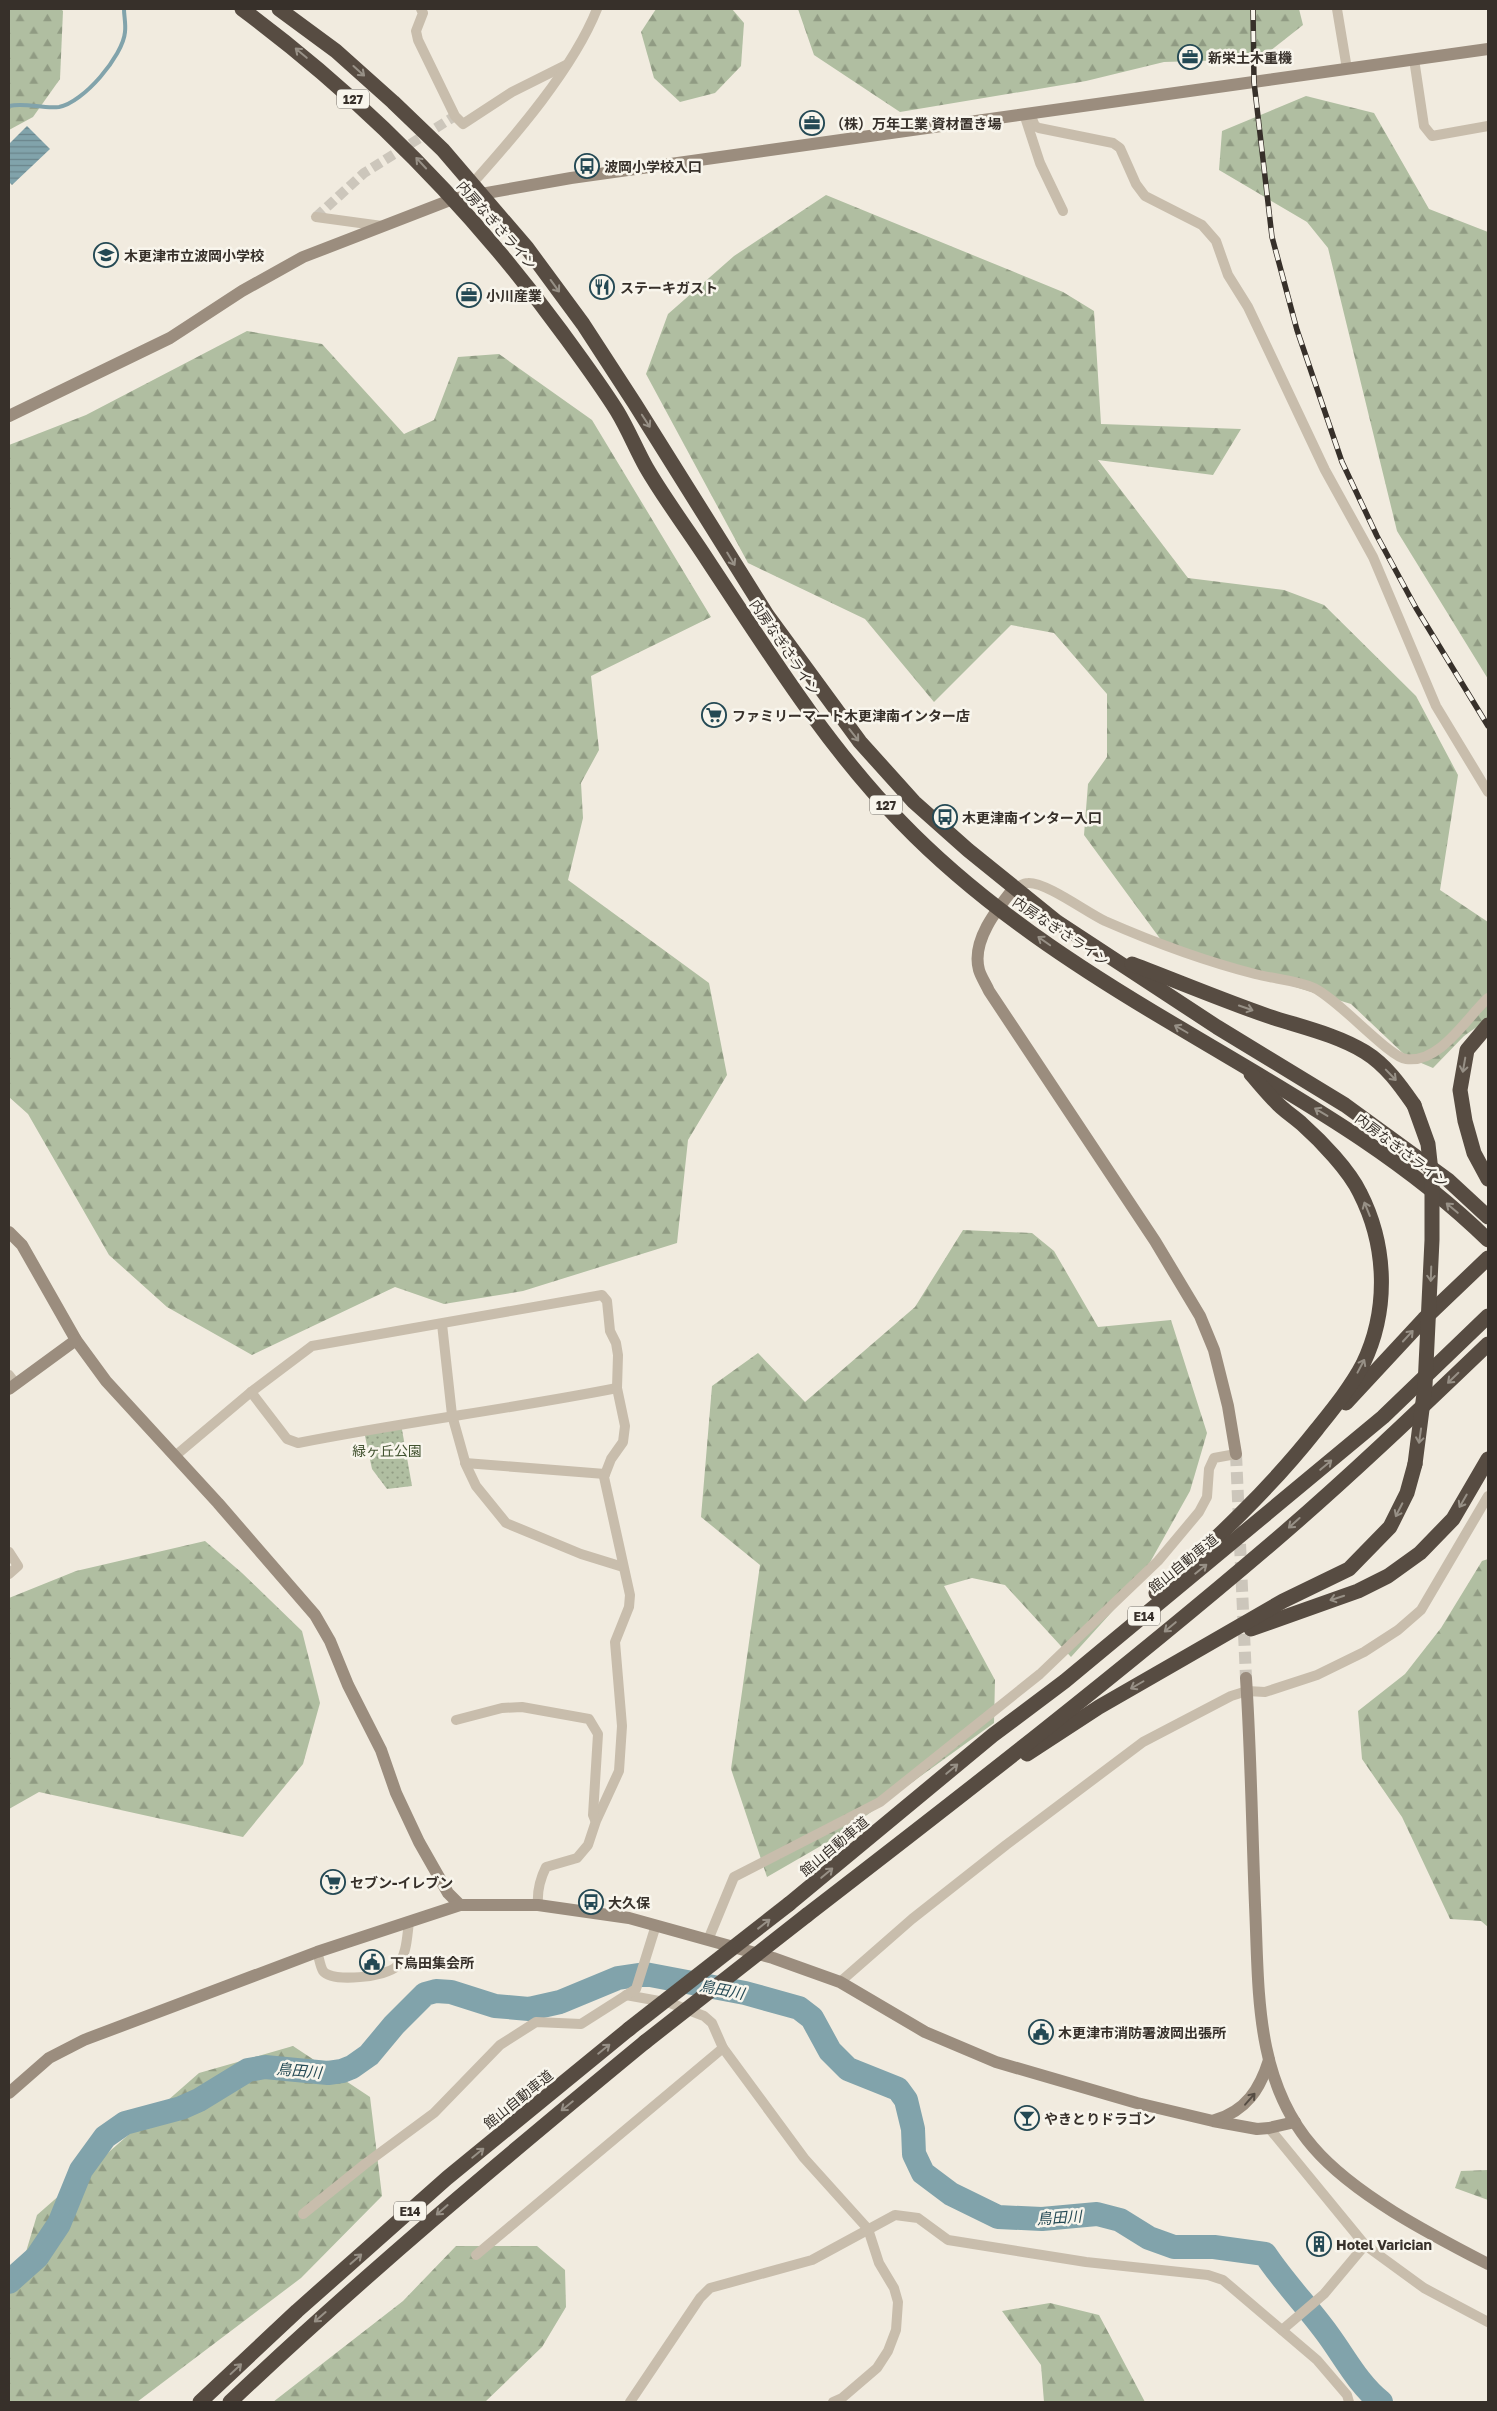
<svg xmlns="http://www.w3.org/2000/svg" width="1497" height="2411" viewBox="0 0 1497 2411" font-family="'Golos Text','Noto Sans JP',sans-serif">
  <style>
    .forest { fill: url(#forest-firs) }
    .park { fill: url(#park-dots) }
    .water { fill: url(#water-rules) }
    .lines { fill: none; stroke-linecap: round; stroke-linejoin: round }
    .stream { stroke: #81a3ab; stroke-width: 4 }
    .river { stroke: #81a3ab; stroke-width: 24 }
    .street-tunnel { stroke: #ccc6bb; stroke-width: 10; stroke-dasharray: 10 5; stroke-linecap: butt }
    .secondary-tunnel { stroke: #ccc6bb; stroke-width: 12; stroke-dasharray: 12 6; stroke-linecap: butt }
    .street { stroke: #c8bdac; stroke-width: 10 }
    .secondary { stroke: #9b8d7e; stroke-width: 12 }
    .highway { stroke: #574c42; stroke-width: 15 }
    .rail-casing { stroke: #37302a; stroke-width: 5.5 }
    .rail { stroke: #f8f5ec; stroke-width: 4; stroke-dasharray: 11; stroke-linecap: butt }
    .highway-bridge { stroke: #574c42; stroke-width: 15 }
    .oneway { stroke: #979086 }
    .oneway2 { stroke: #554c43 }
    .labels { text-anchor: middle; dominant-baseline: central; stroke-width: 5; stroke-linejoin: round; paint-order: stroke }
    .shield { fill: #f8f5ec; stroke: #716b64; stroke-width: 1 }
    .shield-label { font-size: 12px; font-weight: bold; fill: #37302a }
    .poi-label { font-size: 14px; font-weight: bold; fill: #37302a; stroke: #f8f5ec; text-anchor: start }
    .street-label { font-size: 14px; fill: #37302a; stroke: #f8f5ec }
    .park-label { font-size: 14px; fill: #415230; stroke: #f8f5ec }
    .water-label { font-size: 15px; font-style: italic; fill: #244954; stroke: #f8f5ec }
  </style>
  <defs>
    <pattern id="forest-firs" width="22" height="20" patternUnits="userSpaceOnUse" patternTransform="scale(1.25)"><rect width="22" height="20" fill="#b0bea1"/><path d="M5 1l3.5 6h-7zM16 11l3.5 6h-7z" fill="#909b83"/></pattern>
    <pattern id="park-dots" width="8" height="8" patternUnits="userSpaceOnUse" patternTransform="scale(1.25)"><rect width="8" height="8" fill="#b0bea1"/><path d="M2 2h.1M6 6h.1" fill="none" stroke="#909b83" stroke-width="1.8" stroke-linecap="round"/></pattern>
    <pattern id="water-rules" width="6" height="5" patternUnits="userSpaceOnUse" patternTransform="scale(1.25)"><rect width="6" height="5" fill="#81a3ab"/><path d="M0 2.5h6" fill="none" stroke="#6a858b"/></pattern>
  </defs>
  <rect width="100%" height="100%" fill="#f1ebdf"/>
  <!-- forest -->
  <g class="forest">
    <polygon points="9,9 61,9 63,11 60,79 33,117 9,130"/>
    <polygon points="656,9 732,9 744,23 741,66 715,93 680,102 654,78 641,32"/>
    <polygon points="798,9 1299,9 1303,25 1260,59 1164,62 1086,81 900,112 814,55"/>
    <polygon points="1306,96 1374,113 1429,209 1488,232 1488,679 1397,531 1328,248 1307,222 1219,170 1222,131"/>
    <polygon points="826,195 1063,292 1094,311 1101,424 1241,429 1213,475 1098,460 1188,578 1284,590 1324,605 1416,696 1458,775 1440,890 1488,922 1488,1019 1464,1036 1433,1068 1407,1057 1351,1004 1236,969 1164,944 1084,835 1088,784 1107,757 1107,694 1054,633 1011,625 934,702 865,619 748,563 646,374 668,314 734,256"/>
    <polygon points="247,331 322,344 404,434 434,420 458,357 499,354 592,420 711,617 591,676 599,750 581,783 583,818 568,880 709,983 727,1075 688,1140 677,1243 523,1291 444,1304 395,1287 252,1355 167,1307 109,1255 28,1114 9,1097 9,445 86,415"/>
    <polygon points="963,1230 1032,1233 1054,1251 1098,1327 1171,1320 1207,1433 1190,1491 1139,1582 1071,1657 1005,1585 972,1578 944,1586 995,1680 994,1723 838,1836 767,1877 731,1769 760,1565 701,1517 712,1386 758,1353 805,1402 915,1307"/>
    <polygon points="205,1541 242,1573 302,1631 320,1703 303,1764 243,1837 39,1792 9,1809 9,1598 76,1571"/>
    <polygon points="1488,1559 1488,1927 1481,1921 1450,1919 1402,1817 1362,1759 1358,1711 1405,1674 1441,1628 1482,1561"/>
    <polygon points="293,2046 370,2097 382,2196 301,2278 137,2402 9,2402 9,2292 14,2292 37,2215 199,2073"/>
    <polygon points="1488,2170 1488,2200 1455,2188 1461,2171"/>
    <polygon points="456,2246 537,2246 565,2270 566,2307 542,2347 485,2402 273,2402 403,2301"/>
    <polygon points="1050,2303 1099,2315 1145,2402 1044,2402 1041,2365 1002,2311"/>
  </g>
  <!-- park -->
  <polygon class="park" points="401,1424 412,1486 387,1489 372,1469 364,1431"/>
  <!-- water -->
  <polygon class="water" points="27,126 50,149 12,185 9,182 9,144"/>
  <g class="lines">
    <!-- stream -->
    <path class="stream" d="M9 106C25 102 42 109 59 107 83 103 123 56 125 32 126 24 124 16 124 9"/>
    <!-- river -->
    <path class="river" d="M9 2282 37 2257 59 2224 81 2170 105 2137 125 2123 181 2108 199 2100 248 2070 265 2067 328 2073 342 2071 352 2067 369 2055 394 2025 425 1994 436 1991 451 1992 495 2006 529 2009 560 2002 618 1978 645 1974 745 1993 799 2008 812 2018 830 2051 848 2069 898 2089 906 2100 913 2129 914 2154 923 2173 951 2194 998 2217 1042 2219 1097 2214 1120 2220 1149 2238 1174 2247H1214L1265 2254C1285 2284 1309 2308 1329 2336 1345 2358 1359 2385 1381 2402"/>
    <!-- street-tunnel -->
    <polyline class="street-tunnel" points="316,217 364,173 455,116"/>
    <!-- secondary-tunnel -->
    <polyline class="secondary-tunnel" points="1236,1454 1246,1678"/>
    <!-- street -->
    <g class="street">
      <polyline points="421,9 423,13 416,31 418,40 455,116 463,124 512,92 566,65"/>
      <polyline points="1337,9 1347,69"/>
      <polyline points="1414,59 1424,126 1432,136 1488,126"/>
      <polyline points="1030,114 1035,126 1039,128 1113,143 1120,148 1136,184 1145,196 1202,225 1216,241 1228,275 1248,307 1325,470 1373,557 1436,706 1488,792"/>
      <polyline points="1025,117 1040,163 1063,211"/>
      <path d="M471 185C515 136 573 69 597 9"/>
      <polyline points="316,217 382,226"/>
      <path d="M1014 888C1018 887 1023 883 1028 883 1046 882 1086 912 1105 921 1153 942 1204 961 1255 974 1274 979 1296 980 1314 988 1339 1000 1389 1057 1406 1059 1440 1064 1467 1017 1488 998"/>
      <polyline points="442,1324 452,1415 466,1465 476,1486 506,1523 581,1554 623,1567"/>
      <polyline points="9,1375 16,1384"/>
      <path d="M251 1392 287 1439 298 1443C404 1422 511 1409 617 1388"/>
      <path d="M175 1456 251 1392 312 1346 602 1295 607 1301 610 1331 616 1343 618 1355 617 1388 625 1426 623 1442 611 1459 604 1477 630 1595 629 1607 615 1642 622 1726 619 1771 596 1821 588 1845 577 1858 546 1867C540 1879 537 1892 538 1905"/>
      <polyline points="465,1463 605,1474"/>
      <polyline points="9,1552 18,1566 9,1574"/>
      <polyline points="456,1720 502,1708 522,1707 589,1719 598,1734 593,1815 595,1820"/>
      <polyline points="708,1940 734,1877 880,1802 1040,1674 1158,1561 1199,1512 1207,1497 1209,1469 1214,1458 1236,1454"/>
      <path d="M317 1952C319 1957 320 1966 323 1971 332 1983 387 1977 397 1966 407 1955 407 1936 409 1922"/>
      <polyline points="840,1982 912,1919 1006,1845 1143,1742 1231,1696 1247,1691 1265,1692 1317,1675 1364,1652 1398,1630 1421,1610 1488,1496"/>
      <polyline points="626,1995 670,2003 704,2016 712,2023 723,2048 804,2158 868,2229 879,2263 894,2288 898,2302 896,2330 888,2351 877,2368 842,2398 833,2402"/>
      <polyline points="1269,2128 1365,2245 1324,2294 1282,2330"/>
      <polyline points="303,2214 365,2164 434,2113 500,2045 536,2022 581,2024 636,1989 656,1925"/>
      <polyline points="1365,2245 1424,2288 1488,2322"/>
      <polyline points="476,2255 723,2048"/>
      <polyline points="630,2402 700,2298 710,2288 812,2260 895,2215 918,2218 948,2240 1086,2262 1208,2275 1223,2280 1317,2360 1347,2395 1349,2402"/>
    </g>
    <!-- secondary -->
    <g class="secondary">
      <polyline points="9,416 170,338 242,291 303,257 453,199 571,178 1488,49"/>
      <path d="M1014 888C997 909 971 941 979 970 981 977 986 984 989 991L1155 1241 1200 1316 1214 1350 1228 1406 1236 1454"/>
      <polyline points="9,1232 22,1245 76,1340 106,1381 218,1503 315,1615 330,1641 348,1685 381,1750 396,1793 419,1842 448,1893 460,1905"/>
      <polyline points="9,1389 76,1340"/>
      <path d="M1246 1678C1251 1754 1252 1830 1255 1905 1259 1989 1254 2079 1313 2147 1354 2195 1432 2235 1488 2264"/>
      <polyline points="9,2093 49,2058 84,2040 317,1952 460,1905 538,1905 629,1918 773,1958 840,1982 925,2032 996,2062 1137,2103 1213,2121 1257,2129 1269,2128 1295,2122"/>
      <path d="M1215 2120C1246 2111 1260 2089 1269 2060"/>
    </g>
    <!-- highway -->
    <g class="highway">
      <path d="M242 9C366 101 470 207 561 331 580 357 600 384 617 411 628 429 636 449 646 467 665 500 689 531 710 564 769 653 826 745 901 822 981 905 1081 970 1180 1028 1287 1092 1398 1152 1488 1240"/>
      <polyline points="279,9 336,51 393,102 443,150 527,248 583,324 635,404 767,615 860,742 914,802 968,850 1057,922 1217,1027 1345,1105 1448,1180 1488,1217"/>
      <path d="M1132 964C1177 981 1222 1000 1268 1016 1301 1027 1335 1034 1365 1052 1386 1065 1400 1085 1414 1105"/>
      <polyline points="1488,1025 1467,1050 1460,1090 1465,1121 1474,1153 1488,1179"/>
      <polyline points="1346,1403 1424,1319 1488,1258"/>
      <path d="M1156 1593C1214 1541 1269 1490 1317 1429 1333 1409 1351 1387 1363 1364 1389 1310 1387 1246 1360 1193 1349 1170 1321 1141 1302 1124 1293 1116 1283 1110 1276 1102 1267 1093 1259 1083 1251 1074"/>
      <polyline points="1251,1629 1358,1591 1388,1576 1420,1553 1453,1519 1488,1459"/>
      <polyline points="1027,1754 1099,1707 1179,1661 1283,1601 1349,1569 1390,1527 1407,1493 1415,1464"/>
      <polyline points="789,1904 993,1735 1065,1681 1383,1417 1488,1316"/>
      <path d="M807 1915C964 1794 1121 1672 1271 1544 1346 1480 1417 1412 1488 1344"/>
      <polyline points="200,2402 297,2311 447,2178 629,2029"/>
      <path d="M230 2402C363 2276 503 2159 645 2042"/>
    </g>
    <defs>
      <polyline id="rail" points="1253,9 1254,82 1272,237 1297,330 1342,462 1377,536 1416,608 1488,726"/>
    </defs>
    <!-- rail casing -->
    <use href="#rail" class="rail-casing"/>
    <!-- rail -->
    <use href="#rail" class="rail"/>
    <!-- highway-bridge -->
    <g class="highway-bridge">
      <polyline points="1414,1105 1428,1144 1432,1180 1432,1240 1425,1386 1415,1464"/>
      <polyline points="629,2029 789,1904"/>
      <polyline points="645,2042 807,1915"/>
    </g>
  </g>
  <!-- one-way arrows -->
  <defs><path id="oneway-shaft" d="M-6 0H5M1.5-3L5.5 0L1.5 3" fill="none" stroke-width="1.6" stroke-linecap="round" stroke-linejoin="round" transform="scale(1.25)"/></defs>
  <g class="oneway">
    <use href="#oneway-shaft" transform="translate(301 53) rotate(-140)"/>
    <use href="#oneway-shaft" transform="translate(359 71) rotate(42)"/>
    <use href="#oneway-shaft" transform="translate(421 163) rotate(-133)"/>
    <use href="#oneway-shaft" transform="translate(555 286) rotate(54)"/>
    <use href="#oneway-shaft" transform="translate(646 421) rotate(57)"/>
    <use href="#oneway-shaft" transform="translate(731 559) rotate(59)"/>
    <use href="#oneway-shaft" transform="translate(854 735) rotate(52)"/>
    <use href="#oneway-shaft" transform="translate(1044 941) rotate(-145)"/>
    <use href="#oneway-shaft" transform="translate(1246 1008) rotate(19)"/>
    <use href="#oneway-shaft" transform="translate(1181 1029) rotate(-150)"/>
    <use href="#oneway-shaft" transform="translate(1464 1065) rotate(100)"/>
    <use href="#oneway-shaft" transform="translate(1391 1075) rotate(46)"/>
    <use href="#oneway-shaft" transform="translate(1321 1112) rotate(-149)"/>
    <use href="#oneway-shaft" transform="translate(1452 1208) rotate(-140)"/>
    <use href="#oneway-shaft" transform="translate(1367 1209) rotate(-112)"/>
    <use href="#oneway-shaft" transform="translate(1431 1274) rotate(92)"/>
    <use href="#oneway-shaft" transform="translate(1408 1336) rotate(-47)"/>
    <use href="#oneway-shaft" transform="translate(1361 1366) rotate(-62)"/>
    <use href="#oneway-shaft" transform="translate(1453 1378) rotate(136)"/>
    <use href="#oneway-shaft" transform="translate(1420 1436) rotate(98)"/>
    <use href="#oneway-shaft" transform="translate(1326 1465) rotate(-40)"/>
    <use href="#oneway-shaft" transform="translate(1463 1501) rotate(120)"/>
    <use href="#oneway-shaft" transform="translate(1399 1510) rotate(117)"/>
    <use href="#oneway-shaft" transform="translate(1294 1523) rotate(138)"/>
    <use href="#oneway-shaft" transform="translate(1201 1569) rotate(-39)"/>
    <use href="#oneway-shaft" transform="translate(1337 1598) rotate(162)"/>
    <use href="#oneway-shaft" transform="translate(1170 1627) rotate(140)"/>
    <use href="#oneway-shaft" transform="translate(1137 1685) rotate(150)"/>
    <use href="#oneway-shaft" transform="translate(952 1769) rotate(-40)"/>
    <use href="#oneway-shaft" transform="translate(827 1873) rotate(-40)"/>
    <use href="#oneway-shaft" transform="translate(764 1924) rotate(-38)"/>
    <use href="#oneway-shaft" transform="translate(604 2049) rotate(-39)"/>
    <use href="#oneway-shaft" transform="translate(567 2106) rotate(141)"/>
    <use href="#oneway-shaft" transform="translate(478 2153) rotate(-39)"/>
    <use href="#oneway-shaft" transform="translate(442 2210) rotate(139)"/>
    <use href="#oneway-shaft" transform="translate(356 2259) rotate(-41)"/>
    <use href="#oneway-shaft" transform="translate(320 2317) rotate(139)"/>
    <use href="#oneway-shaft" transform="translate(236 2369) rotate(-43)"/>
  </g>
  <use class="oneway2" href="#oneway-shaft" transform="translate(1250 2099) rotate(-49)"/>
  <!-- icons -->
  <defs>
    <symbol id="office-ring" viewBox="-11 -11 22 22"><circle r="9.5" fill="#f8f5ec" stroke="#244954" stroke-width="1.5"/><path d="M-6-3h4V-5.5h4V-3h4V5H-6ZM-1-4.5V-3h2v-1.5ZM-6 0V1H6V0Z" fill="#244954"/></symbol>
    <symbol id="bus-ring" viewBox="-11 -11 22 22"><circle r="9.5" fill="#f8f5ec" stroke="#244954" stroke-width="1.5"/><path d="M-5-6H5V4H4V6H2V4H-2V6H-4V4H-5ZM-3.5-4V0h7V-4ZM-3.5 1.2v1.5H-2V1.2ZM2 1.2v1.5H3.5V1.2Z" fill="#244954"/></symbol>
    <symbol id="school-ring" viewBox="-11 -11 22 22"><circle r="9.5" fill="#f8f5ec" stroke="#244954" stroke-width="1.5"/><path d="M0-5L7-2L0 1L-7-2ZM-4 1L0 2.5L4 1V4Q0 6-4 4Z" fill="#244954"/></symbol>
    <symbol id="restaurant-ring" viewBox="-11 -11 22 22"><circle r="9.5" fill="#f8f5ec" stroke="#244954" stroke-width="1.5"/><path d="M-5-6h1v4h1v-4h1v4h1v-4h1v5L-1.5 .5V6h-2V.5L-5-1ZM5-6V6H3V1.5H1.5Q1.5-4 5-6Z" fill="#244954"/></symbol>
    <symbol id="supermarket-ring" viewBox="-11 -11 22 22"><circle r="9.5" fill="#f8f5ec" stroke="#244954" stroke-width="1.5"/><path d="M-6-5.5h2.5l.6 2H6L4.5 2H-2.5L-4.4-4H-6ZM-1.5 3.2a1.3 1.3 0 1 0 .1 0ZM3 3.2a1.3 1.3 0 1 0 .1 0Z" fill="#244954"/></symbol>
    <symbol id="civic-ring" viewBox="-11 -11 22 22"><circle r="9.5" fill="#f8f5ec" stroke="#244954" stroke-width="1.5"/><path d="M-.6-6.5H3V-4.5H.6V-3L4-1V1h2V6H-6V1h2V-1L-.6-3ZM-1.2 2.5V6h2.4V2.5Z" fill="#244954"/></symbol>
    <symbol id="bar-ring" viewBox="-11 -11 22 22"><circle r="9.5" fill="#f8f5ec" stroke="#244954" stroke-width="1.5"/><path d="M-6-5H6L.8 .8V4.5H3.5V6h-7V4.5H-.8V.8Z" fill="#244954"/></symbol>
    <symbol id="building-ring" viewBox="-11 -11 22 22"><circle r="9.5" fill="#f8f5ec" stroke="#244954" stroke-width="1.5"/><path d="M-4-6H4V6H1V3H-1V6H-4ZM-2.5-4.3h1.7v1.8h-1.7ZM.8-4.3h1.7v1.8H.8ZM-2.5-1h1.7V.8h-1.7ZM.8-1h1.7V.8H.8Z" fill="#244954"/></symbol>
  </defs>
  <g fill-rule="evenodd">
    <use href="#office-ring" x="1176" y="43" width="28" height="28"/>
    <use href="#office-ring" x="798" y="109" width="28" height="28"/>
    <use href="#bus-ring" x="573" y="152" width="28" height="28"/>
    <use href="#school-ring" x="92" y="241" width="28" height="28"/>
    <use href="#restaurant-ring" x="588" y="273" width="28" height="28"/>
    <use href="#office-ring" x="455" y="281" width="28" height="28"/>
    <use href="#supermarket-ring" x="700" y="701" width="28" height="28"/>
    <use href="#bus-ring" x="931" y="803" width="28" height="28"/>
    <use href="#supermarket-ring" x="319" y="1868" width="28" height="28"/>
    <use href="#bus-ring" x="577" y="1888" width="28" height="28"/>
    <use href="#civic-ring" x="358" y="1948" width="28" height="28"/>
    <use href="#civic-ring" x="1027" y="2018" width="28" height="28"/>
    <use href="#bar-ring" x="1013" y="2104" width="28" height="28"/>
    <use href="#building-ring" x="1305" y="2230" width="28" height="28"/>
  </g>
  <g class="labels">
    <!-- shield labels -->
    <g class="shield">
      <rect x="337" y="89.5" width="32" height="19" rx="4"/>
      <rect x="870" y="795.5" width="32" height="19" rx="4"/>
      <rect x="1128" y="1606.5" width="32" height="19" rx="4"/>
      <rect x="394" y="2201.5" width="32" height="19" rx="4"/>
    </g>
    <g class="shield-label">
      <text x="353" y="99">127</text>
      <text x="886" y="805">127</text>
      <text x="1144" y="1616">E14</text>
      <text x="410" y="2211">E14</text>
    </g>
    <!-- poi labels -->
    <g class="poi-label">
      <text x="1208" y="57">新栄土木重機</text>
      <text x="830" y="123">（株）万年工業 資材置き場</text>
      <text x="604" y="166">波岡小学校入口</text>
      <text x="124" y="255">木更津市立波岡小学校</text>
      <text x="620" y="287">ステーキガスト</text>
      <text x="486" y="295">小川産業</text>
      <text x="732" y="715">ファミリーマート木更津南インター店</text>
      <text x="962" y="817">木更津南インター入口</text>
      <text x="350" y="1882">セブン-イレブン</text>
      <text x="608" y="1902">大久保</text>
      <text x="390" y="1962">下烏田集会所</text>
      <text x="1058" y="2032">木更津市消防署波岡出張所</text>
      <text x="1044" y="2118">やきとりドラゴン</text>
      <text x="1336" y="2244">Hotel Varician</text>
    </g>
    <!-- street labels -->
    <g class="street-label">
      <text transform="translate(497 225) rotate(49)">内房なぎさライン</text>
      <text transform="translate(785 647) rotate(56)">内房なぎさライン</text>
      <text transform="translate(1061 931) rotate(34)">内房なぎさライン</text>
      <text transform="translate(1402 1150) rotate(37)">内房なぎさライン</text>
      <text transform="translate(1183 1563) rotate(-39)">館山自動車道</text>
      <text transform="translate(834 1846) rotate(-40)">館山自動車道</text>
      <text transform="translate(518 2099) rotate(-39)">館山自動車道</text>
    </g>
    <!-- park labels -->
    <g class="park-label">
      <text x="387" y="1450">緑ヶ丘公園</text>
    </g>
    <!-- water labels -->
    <g class="water-label">
      <text transform="translate(722 1989) rotate(11)">鳥田川</text>
      <text transform="translate(299 2070) rotate(5)">鳥田川</text>
      <text transform="translate(1059 2217) rotate(-4)">鳥田川</text>
    </g>
  </g>
  <!-- border -->
  <rect width="1497" height="2411" fill="none" stroke="#37302a" stroke-width="20"/>
</svg>
